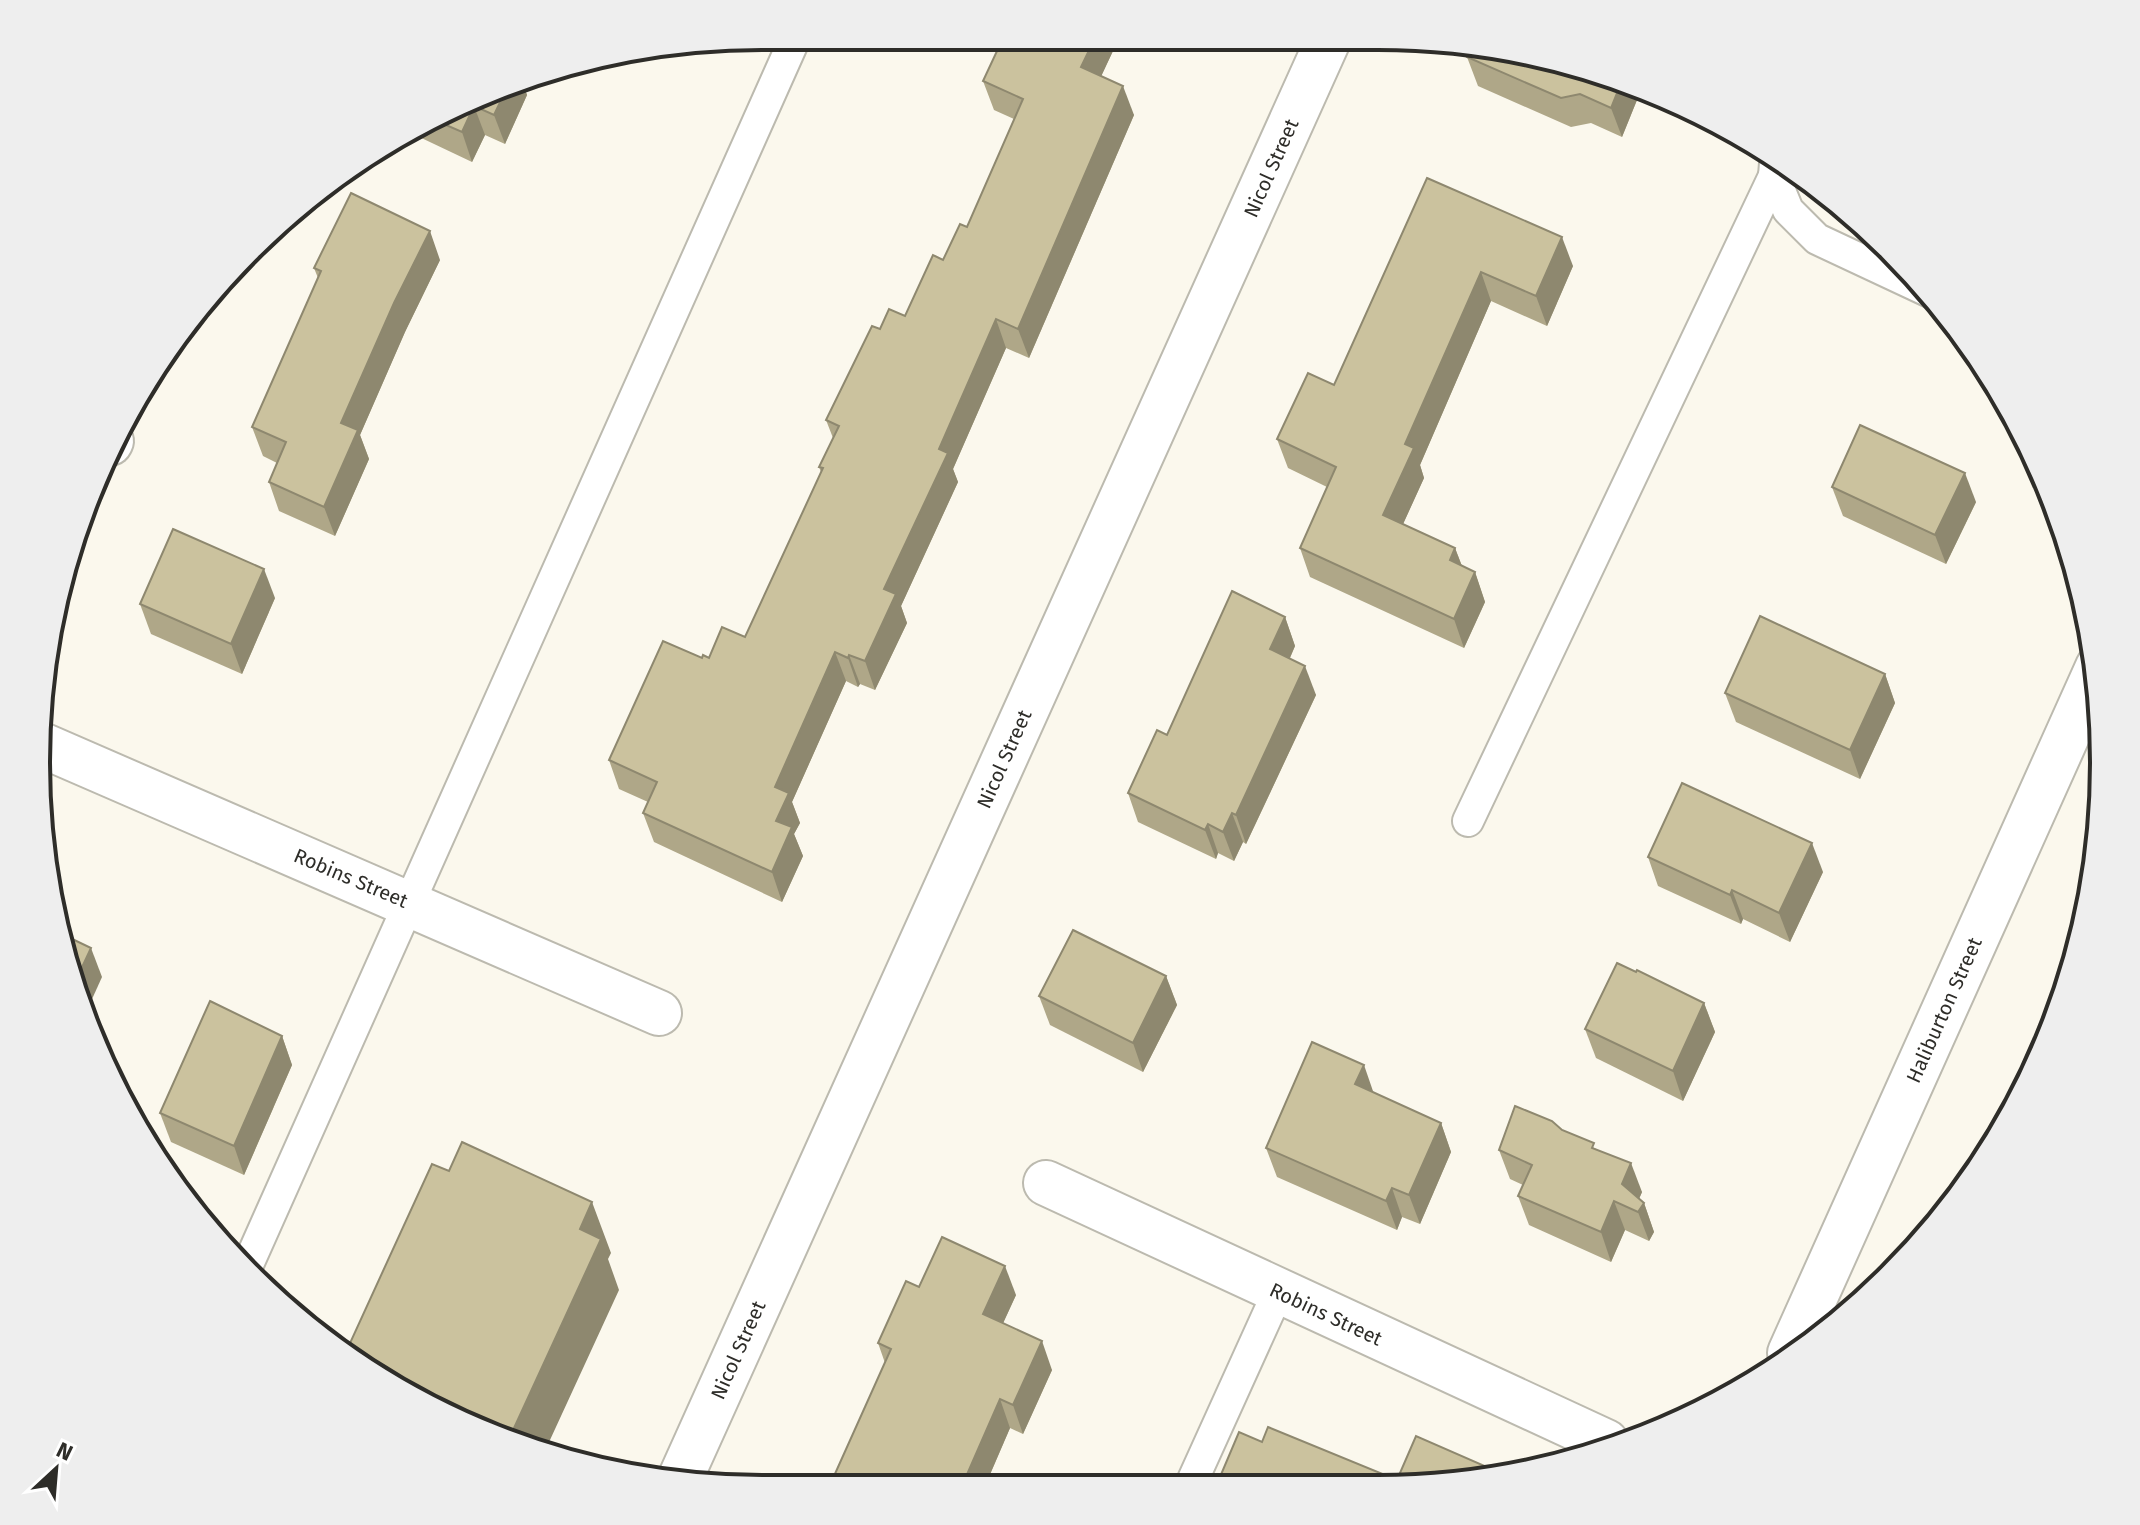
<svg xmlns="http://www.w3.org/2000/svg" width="2140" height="1525" viewBox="0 0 2140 1525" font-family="'Fira Sans',sans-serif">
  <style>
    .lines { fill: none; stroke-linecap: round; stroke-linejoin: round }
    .service-casing { stroke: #bcbaaf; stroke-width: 34 }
    .minor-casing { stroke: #bcbaaf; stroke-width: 48 }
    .trunk-casing { stroke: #bcbaaf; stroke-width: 48 }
    .service { stroke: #fff; stroke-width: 30 }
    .minor { stroke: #fff; stroke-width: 44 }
    .trunk { stroke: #fff; stroke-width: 44 }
    .wall { fill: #afa788 }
    .shaded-wall { fill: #8e886f }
    .building { fill: #cbc29e; stroke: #8e886f; stroke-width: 2 }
    .labels { text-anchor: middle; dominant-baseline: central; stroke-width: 6; stroke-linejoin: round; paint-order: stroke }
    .street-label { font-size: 20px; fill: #2e2d29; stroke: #fff }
    .rim { fill: none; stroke: #2e2d29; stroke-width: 4 }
  </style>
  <rect width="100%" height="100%" fill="#fbf8ed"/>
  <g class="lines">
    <defs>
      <g id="service">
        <polyline points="1775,163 1774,176 1788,210 1817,239 1930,292"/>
        <polyline points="1468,821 1774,176"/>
        <polyline points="246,1269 796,36"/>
        <polyline points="1191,1484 1278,1292"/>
      </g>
      <g id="minor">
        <polyline points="110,443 111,441"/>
        <polyline points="42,745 659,1013"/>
        <polyline points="1046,1183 1606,1442"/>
        <polyline points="1790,1353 2098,667"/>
      </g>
      <polyline id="trunk" points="679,1481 1330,36"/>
    </defs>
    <!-- service casing -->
    <use href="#service" class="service-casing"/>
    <!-- minor casing -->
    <use href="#minor" class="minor-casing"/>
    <!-- trunk casing -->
    <use href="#trunk" class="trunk-casing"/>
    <!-- service -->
    <use href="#service" class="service"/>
    <!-- minor -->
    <use href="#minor" class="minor"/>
    <!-- trunk -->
    <use href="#trunk" class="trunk"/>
  </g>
  <!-- wall -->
  <g class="wall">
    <polygon points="1120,36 1101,76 1134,115 1029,358 1006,348 953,469 958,482 901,606 907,623 875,690 860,684 858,687 846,681 792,802 800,823 794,834 803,856 782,902 654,842 643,813 648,802 619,789 609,760 702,658 709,658 745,637 821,472 819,467 833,438 826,420 880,329 905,316 967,227 1014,119 994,110 983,81"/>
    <polygon points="1520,50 1639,95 1622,137 1591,123 1571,127 1478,86 1467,57"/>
    <polygon points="523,84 527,95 505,144 485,135 472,162 413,134"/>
    <polygon points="1427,178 1573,266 1547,326 1491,301 1420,465 1424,478 1403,524 1455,548 1462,566 1475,572 1485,602 1464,648 1310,577 1300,548 1327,487 1288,468 1277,439 1334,385"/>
    <polygon points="440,260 405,332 360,435 369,459 335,536 279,511 269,482 277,463 263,456 252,427 318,278 314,268"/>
    <polygon points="1832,487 1976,502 1946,564 1843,516"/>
    <polygon points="275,598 242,674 151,634 140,604"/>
    <polygon points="1285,617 1295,646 1290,658 1316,695 1246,844 1243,842 1234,861 1218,853 1216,859 1138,822 1128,793 1167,735"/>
    <polygon points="1885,674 1895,703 1860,779 1736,722 1725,693"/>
    <polygon points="1648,857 1823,872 1790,942 1743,919 1741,924 1658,886"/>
    <polygon points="1166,976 1177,1005 1143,1072 1050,1025 1039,996"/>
    <polygon points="1704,1003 1715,1032 1683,1101 1596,1058 1585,1029"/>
    <polygon points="282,1036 292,1065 244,1175 171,1142 160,1113"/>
    <polygon points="1374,1093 1441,1123 1451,1152 1420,1224 1402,1217 1397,1230 1277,1177 1266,1148"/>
    <polygon points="1562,1130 1596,1149 1642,1192 1639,1199 1644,1203 1654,1232 1649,1241 1625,1230 1611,1262 1529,1225 1518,1196 1523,1185 1510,1179 1499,1150"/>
    <polygon points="919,1287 1016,1295 1003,1323 1052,1370 1023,1434 1010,1428 985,1486 838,1487 834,1476 885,1363 878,1343"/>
  </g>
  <!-- shaded-wall -->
  <g class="shaded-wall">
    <polygon points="1096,36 1120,36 1092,96 1081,67"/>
    <polygon points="523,84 527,95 505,144 494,115 505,92"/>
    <polygon points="1123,86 1134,115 1029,358 1018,329"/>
    <polygon points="1619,88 1639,95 1622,137 1611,108"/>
    <polygon points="474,106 485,135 472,162 462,132"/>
    <polygon points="430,231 440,260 405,332 360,435 369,459 335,536 324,507 341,423 394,303"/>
    <polygon points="1562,237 1573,266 1547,326 1536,296"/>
    <polygon points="1481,272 1491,301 1420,465 1424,478 1394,544 1383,515 1405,444"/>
    <polygon points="996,319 1006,348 953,469 958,482 901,606 907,623 875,690 865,661 884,589 939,449"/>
    <polygon points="1965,473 1976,502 1946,564 1935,535"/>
    <polygon points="1455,548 1466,577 1450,560"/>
    <polygon points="264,569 275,598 242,674 231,644"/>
    <polygon points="1475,572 1485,602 1464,648 1454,619"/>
    <polygon points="1285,617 1295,646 1281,678 1270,649"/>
    <polygon points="835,652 846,681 792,802 800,823 794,834 803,856 782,902 772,872 776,821 775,787"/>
    <polygon points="849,655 860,684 858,687 848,658"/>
    <polygon points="1305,666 1316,695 1246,844 1236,815"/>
    <polygon points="1885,674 1895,703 1860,779 1850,750"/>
    <polygon points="1232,813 1243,842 1234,861 1223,832"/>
    <polygon points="1208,824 1218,853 1216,859 1205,830"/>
    <polygon points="1812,843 1823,872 1790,942 1779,913"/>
    <polygon points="1732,890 1743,919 1741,924 1730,895"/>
    <polygon points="91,948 102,977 88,1008 78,976"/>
    <polygon points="1166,976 1177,1005 1143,1072 1133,1043"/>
    <polygon points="1704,1003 1715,1032 1683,1101 1673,1071"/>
    <polygon points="282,1036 292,1065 244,1175 234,1146"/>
    <polygon points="1364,1065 1374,1094 1355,1084"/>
    <polygon points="1441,1123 1451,1152 1420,1224 1409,1195"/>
    <polygon points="1631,1163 1642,1192 1634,1210 1622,1184"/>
    <polygon points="1392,1188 1402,1217 1397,1230 1386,1201"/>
    <polygon points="1614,1201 1625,1230 1611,1262 1601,1232"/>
    <polygon points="592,1202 611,1253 608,1259 619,1290 544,1453 509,1439 580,1229"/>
    <polygon points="1644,1203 1654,1232 1649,1241 1638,1212"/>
    <polygon points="1005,1266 1016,1295 994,1343 983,1314"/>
    <polygon points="1042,1341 1052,1370 1023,1434 1013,1405"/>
    <polygon points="1000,1399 1010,1428 985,1486 962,1486"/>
  </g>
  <!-- building -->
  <g class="building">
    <polygon points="1004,36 1096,36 1081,67 1123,86 1018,329 996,319 939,449 948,453 884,589 896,594 865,661 849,655 848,658 835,652 775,787 789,793 776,821 792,827 772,872 643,813 657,782 609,760 663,641 702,658 703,655 709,658 722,627 745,637 823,468 819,467 839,426 826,420 872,326 880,329 889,309 905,316 933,255 943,260 960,224 967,227 1023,99 983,81"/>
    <polygon points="1472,45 1520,50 1619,88 1611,108 1580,94 1561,98 1467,57"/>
    <polygon points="505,92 494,115 474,106"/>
    <polygon points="474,106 462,132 439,122"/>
    <polygon points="1427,178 1562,237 1536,296 1481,272 1405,444 1414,448 1383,515 1455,548 1450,560 1475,572 1454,619 1300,548 1336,467 1277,439 1308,373 1334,385"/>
    <polygon points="351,193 430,231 394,303 341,423 358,430 324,507 269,482 286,442 252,427 321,271 314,268"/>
    <polygon points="1860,425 1965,473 1935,535 1832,487"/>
    <polygon points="173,529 264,569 231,644 140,604"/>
    <polygon points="1232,591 1285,617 1270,649 1305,666 1236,815 1232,813 1223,832 1208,824 1205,830 1128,793 1157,730 1167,735"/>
    <polygon points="1760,616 1885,674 1850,750 1725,693"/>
    <polygon points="1682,783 1812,843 1779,913 1732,890 1730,895 1648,857"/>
    <polygon points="1073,930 1166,976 1133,1043 1039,996"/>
    <polygon points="66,936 91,948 78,976"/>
    <polygon points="1617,963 1636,972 1637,970 1704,1003 1673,1071 1585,1029"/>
    <polygon points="210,1001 282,1036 234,1146 160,1113"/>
    <polygon points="1312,1042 1364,1065 1355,1084 1441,1123 1409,1195 1392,1188 1386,1201 1266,1148"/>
    <polygon points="1515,1106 1552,1121 1562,1130 1594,1143 1592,1148 1631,1163 1622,1184 1644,1203 1638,1212 1614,1201 1601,1232 1518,1196 1532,1165 1499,1150"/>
    <polygon points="462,1142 592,1202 580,1229 601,1239 509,1439 441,1414 345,1354 432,1164 449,1171"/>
    <polygon points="942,1237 1005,1266 983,1314 1042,1341 1013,1405 1000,1399 962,1486 859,1487 834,1476 891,1349 878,1343 906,1281 919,1287"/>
    <polygon points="1268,1427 1397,1480 1416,1436 1503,1474 1473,1483 1217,1484 1239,1432 1262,1442"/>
  </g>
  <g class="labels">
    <!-- street labels -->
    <g class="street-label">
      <text transform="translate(1271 168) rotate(-66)">Nicol Street</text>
      <text transform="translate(1004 759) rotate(-66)">Nicol Street</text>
      <text transform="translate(351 878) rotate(23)">Robins Street</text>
      <text transform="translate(1944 1010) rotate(-66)">Haliburton Street</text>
      <text transform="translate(1326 1314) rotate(25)">Robins Street</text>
      <text transform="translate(738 1350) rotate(-66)">Nicol Street</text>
    </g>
  </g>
  <!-- crop -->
  <path d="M0 0H2140V1525H0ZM762 50H1378A712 712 0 0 1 2090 762V763A712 712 0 0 1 1378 1475H762A712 712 0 0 1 50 763V762A712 712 0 0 1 762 50Z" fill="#eee" fill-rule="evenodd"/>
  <path class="rim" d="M762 50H1378A712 712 0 0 1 2090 762V763A712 712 0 0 1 1378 1475H762A712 712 0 0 1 50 763V762A712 712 0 0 1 762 50Z"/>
  <!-- north arrow -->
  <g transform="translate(56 1469) rotate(26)" stroke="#ffffff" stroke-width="6" paint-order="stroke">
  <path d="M0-6L14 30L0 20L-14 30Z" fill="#2e2d29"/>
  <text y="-12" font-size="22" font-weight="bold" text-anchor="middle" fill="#2e2d29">N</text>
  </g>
</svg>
